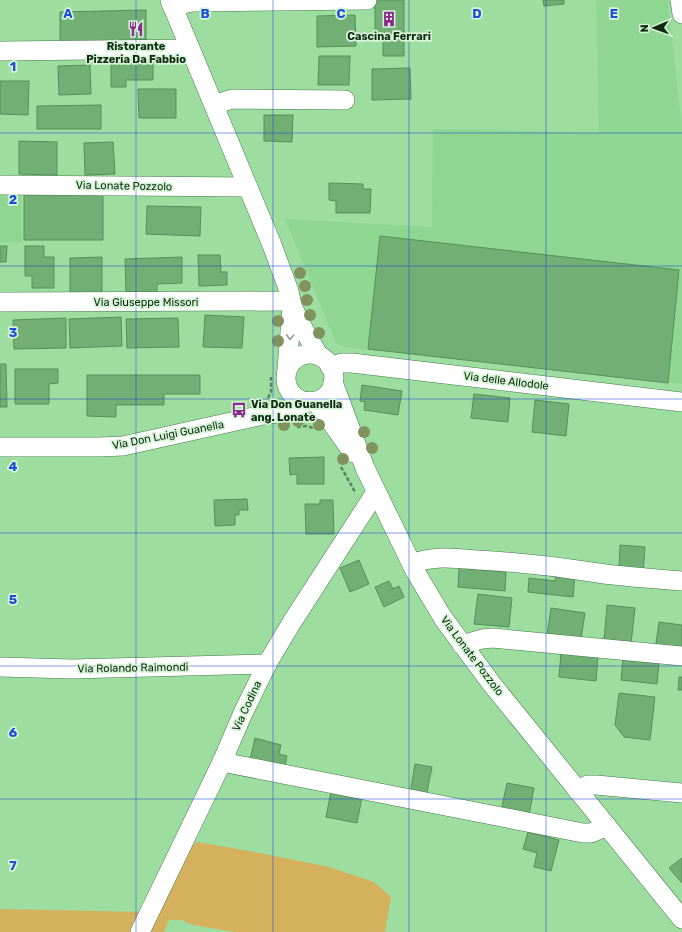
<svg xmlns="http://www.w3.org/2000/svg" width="682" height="932" viewBox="0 0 682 932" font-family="Rubik,sans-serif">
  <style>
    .built { fill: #8fd693 }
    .green { fill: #d5b15e }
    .building { fill: #71af75; stroke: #539158 }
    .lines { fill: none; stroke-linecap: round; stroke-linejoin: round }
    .minor-casing { stroke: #3f7c44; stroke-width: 20 }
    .path { stroke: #59865c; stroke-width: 2.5; stroke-dasharray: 4 2; stroke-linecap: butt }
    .minor { stroke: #fff; stroke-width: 19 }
    .tree { fill: #80925e }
    .oneway { stroke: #939f95 }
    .grid { fill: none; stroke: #1d4ed8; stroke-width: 1; stroke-opacity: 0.55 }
    .labels { text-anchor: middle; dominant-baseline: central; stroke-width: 3.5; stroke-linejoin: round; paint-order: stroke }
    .poi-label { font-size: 11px; font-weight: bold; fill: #102a13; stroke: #d5f5d6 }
    .street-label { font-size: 11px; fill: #102a13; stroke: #d5f5d6 }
    .grid-label { font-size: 13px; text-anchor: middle; font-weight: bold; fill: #1d4ed8; stroke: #d5f5d6; stroke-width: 3.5; stroke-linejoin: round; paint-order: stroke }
  </style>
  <rect width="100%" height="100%" fill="#9ddda0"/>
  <!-- built -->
  <g class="built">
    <polygon points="596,0 668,0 682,129 682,384 343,347 336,343 285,219 432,227 433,129 599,133"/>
    <polygon points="0,190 21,191 22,242 0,242"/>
  </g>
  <!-- green -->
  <g class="green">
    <polygon points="198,842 260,853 329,867 374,882 391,897 385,932 235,932 193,925 181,920 169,920 164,932 151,932 192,845"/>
    <polygon points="0,909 144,912 140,932 0,932"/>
  </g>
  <!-- building -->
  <g class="building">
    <polygon points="375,0 404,0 404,56 383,56 383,38 375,38"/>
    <polygon points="543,0 564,0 564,4 544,6"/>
    <polygon points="146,10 146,40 60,42 60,12"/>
    <polygon points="355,15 356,46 317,47 317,16"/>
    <polygon points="319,56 350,56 349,85 318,85"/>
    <polygon points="111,59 153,59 153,80 126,80 126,87 111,87"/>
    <polygon points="90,65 91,94 59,95 58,66"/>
    <polygon points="410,68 411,99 372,100 372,69"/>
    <polygon points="0,81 29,81 28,115 0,114"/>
    <polygon points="138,89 176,89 176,118 139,118"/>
    <polygon points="101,105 101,129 37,129 37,106"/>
    <polygon points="264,115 293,115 292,142 264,141"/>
    <polygon points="19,141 57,142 57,175 19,174"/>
    <polygon points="113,142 115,174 85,175 84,143"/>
    <polygon points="329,183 363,184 363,189 371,189 370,213 336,213 336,201 329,200"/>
    <polygon points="24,194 103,195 103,240 24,240"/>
    <polygon points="147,206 201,207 200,236 146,234"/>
    <polygon points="380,236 679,270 668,383 368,349"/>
    <polygon points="0,246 7,246 6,262 0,262"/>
    <polygon points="25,246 44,246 44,257 54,257 54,288 32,288 32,276 25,276"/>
    <polygon points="198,255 220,255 221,272 227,272 227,285 199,286"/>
    <polygon points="102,257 102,296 70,297 70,258"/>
    <polygon points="182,257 182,283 157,284 157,292 126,292 125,259"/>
    <polygon points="205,315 244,317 242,348 203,347"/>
    <polygon points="121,317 122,346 70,348 69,319"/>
    <polygon points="66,318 66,348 14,349 13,320"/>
    <polygon points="178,318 179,347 127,348 126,319"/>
    <polygon points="0,364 6,364 7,407 0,407"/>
    <polygon points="15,369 58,369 58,383 49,384 49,404 15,404"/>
    <polygon points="87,375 200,375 200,394 164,394 164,405 116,405 116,417 87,416"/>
    <polygon points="362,385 402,391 398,415 364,410 365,402 360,401"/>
    <polygon points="474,394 510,398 508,422 471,418"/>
    <polygon points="535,400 569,404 566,436 532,432"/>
    <polygon points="324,457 324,484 297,484 297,474 290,475 289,458"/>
    <polygon points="247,499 248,510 239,510 239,515 235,515 235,525 215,526 214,500"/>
    <polygon points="320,500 333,500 334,534 306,534 305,504 320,504"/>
    <polygon points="620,545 645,547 643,574 619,568"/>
    <polygon points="359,560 369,584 350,592 340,568"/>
    <polygon points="459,568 506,572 505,591 458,587"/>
    <polygon points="556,574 575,576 573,597 528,592 529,578 555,581"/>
    <polygon points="389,581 393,589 399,586 404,597 384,607 375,587"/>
    <polygon points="478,594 512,598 509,627 474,624"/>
    <polygon points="607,605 635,608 631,644 604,641"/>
    <polygon points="551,608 585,613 581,639 547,635"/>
    <polygon points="659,622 682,625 682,648 656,644"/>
    <polygon points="561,653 598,657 596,681 559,677"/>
    <polygon points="623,659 659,663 657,684 621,680"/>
    <polygon points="679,677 682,677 682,690 678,690"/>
    <polygon points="619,693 655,697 650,740 624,737 615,725"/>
    <polygon points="255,738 281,745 279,754 287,756 284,772 249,764"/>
    <polygon points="415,764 432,767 426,797 410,794"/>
    <polygon points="507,783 534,788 528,821 500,815"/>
    <polygon points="331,792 362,797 357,823 326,817"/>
    <polygon points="528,832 559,840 551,871 534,867 537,853 523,849"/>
    <polygon points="682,858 682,883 669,868"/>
  </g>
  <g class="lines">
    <defs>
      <g id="minor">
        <polyline points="170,0 272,245 289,291 292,306 304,330 319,356"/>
        <polyline points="680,0 682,14"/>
        <polyline points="172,6 193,2 367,0"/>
        <polyline points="2,51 190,49"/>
        <polyline points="214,105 232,99 345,100"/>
        <polyline points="0,185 248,187"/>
        <polyline points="0,302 291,301"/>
        <circle cx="310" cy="378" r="24"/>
        <polyline points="330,367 342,363 352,363 682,402"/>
        <polyline points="287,369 292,307"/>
        <polyline points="333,382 365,468 415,571 443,618 491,683 682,919"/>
        <polyline points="314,401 322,409 353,453"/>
        <polyline points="0,447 100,447 123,446 263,415 284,412 310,401"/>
        <path d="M412 564C432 555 456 558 478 560 516 562 553 566 591 572 621 577 652 578 682 581"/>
        <polyline points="462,645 482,639 493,638 682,656"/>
        <polyline points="0,667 72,669 267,664"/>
        <polyline points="222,762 583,833 591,833 607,826"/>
        <polyline points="577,790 588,785 596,785 682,793"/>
        <polyline points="140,932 222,762 243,713 267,664 292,622 376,492"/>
      </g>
    </defs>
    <!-- minor casing -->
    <use href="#minor" class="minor-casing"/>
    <!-- path -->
    <g class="path">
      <polyline points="268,398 271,392 271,377"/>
      <polyline points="297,427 306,426 313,428"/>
      <polyline points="341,467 355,492"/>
    </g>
    <!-- minor -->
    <use href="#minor" class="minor"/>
  </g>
  <!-- trees -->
  <g class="tree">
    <circle cx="300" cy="273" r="6"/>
    <circle cx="305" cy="286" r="6"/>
    <circle cx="307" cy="300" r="6"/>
    <circle cx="310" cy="315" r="6"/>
    <circle cx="278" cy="321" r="6"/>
    <circle cx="319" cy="333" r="6"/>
    <circle cx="278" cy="341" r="6"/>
    <circle cx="298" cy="421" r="6"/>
    <circle cx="284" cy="425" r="6"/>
    <circle cx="319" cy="425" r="6"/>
    <circle cx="364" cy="432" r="6"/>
    <circle cx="372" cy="448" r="6"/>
    <circle cx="343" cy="459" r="6"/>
  </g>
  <!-- one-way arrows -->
  <defs><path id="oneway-chevron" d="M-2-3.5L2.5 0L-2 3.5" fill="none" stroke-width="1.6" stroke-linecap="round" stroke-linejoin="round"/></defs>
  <use class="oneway" href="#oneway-chevron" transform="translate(290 337) rotate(93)"/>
  <!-- grid -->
  <path class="grid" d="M136 0V932M273 0V932M409 0V932M546 0V932M0 133H682M0 266H682M0 399H682M0 533H682M0 666H682M0 799H682"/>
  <!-- icons -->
  <defs>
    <symbol id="building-bare" viewBox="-9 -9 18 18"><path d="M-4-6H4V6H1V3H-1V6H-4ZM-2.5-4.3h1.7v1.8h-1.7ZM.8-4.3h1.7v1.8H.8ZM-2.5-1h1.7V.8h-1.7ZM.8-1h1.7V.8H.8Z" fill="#8c2991" stroke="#d5f5d6" stroke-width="2.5" paint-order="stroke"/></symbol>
    <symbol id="restaurant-bare" viewBox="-9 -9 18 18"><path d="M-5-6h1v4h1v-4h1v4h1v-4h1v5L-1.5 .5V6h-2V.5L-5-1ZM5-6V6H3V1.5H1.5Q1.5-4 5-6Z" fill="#8c2991" stroke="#d5f5d6" stroke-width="2.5" paint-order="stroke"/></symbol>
    <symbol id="bus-bare" viewBox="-9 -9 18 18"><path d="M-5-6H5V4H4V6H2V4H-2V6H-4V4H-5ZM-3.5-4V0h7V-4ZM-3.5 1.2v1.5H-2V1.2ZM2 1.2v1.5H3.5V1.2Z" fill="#8c2991" stroke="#d5f5d6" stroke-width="2.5" paint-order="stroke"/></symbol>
  </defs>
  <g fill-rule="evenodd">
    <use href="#building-bare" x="378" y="8" width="22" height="22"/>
    <use href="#restaurant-bare" x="125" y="18" width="22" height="22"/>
    <use href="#bus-bare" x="228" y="399" width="22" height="22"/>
  </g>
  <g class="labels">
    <!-- poi labels -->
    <g class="poi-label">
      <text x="389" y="36">Cascina Ferrari</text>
      <text x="136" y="46">Ristorante<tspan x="136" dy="13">Pizzeria Da Fabbio</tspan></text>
      <text x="251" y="404" text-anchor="start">Via Don Guanella<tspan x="251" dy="13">ang. Lonate</tspan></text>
    </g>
    <!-- street labels -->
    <g class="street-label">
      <text transform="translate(124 186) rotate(1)">Via Lonate Pozzolo</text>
      <text x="146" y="302">Via Giuseppe Missori</text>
      <text transform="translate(506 381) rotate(7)">Via delle Allodole</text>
      <text transform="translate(168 435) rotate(-11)">Via Don Luigi Guanella</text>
      <text transform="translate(472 656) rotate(53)">Via Lonate Pozzolo</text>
      <text transform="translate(133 668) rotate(-1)">Via Rolando Raimondi</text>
      <text transform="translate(247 706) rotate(-65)">Via Codina</text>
    </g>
  </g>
  <g class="grid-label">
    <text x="68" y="18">A</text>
    <text x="205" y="18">B</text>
    <text x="341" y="18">C</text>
    <text x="477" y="18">D</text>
    <text x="614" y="18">E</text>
    <text x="13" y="71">1</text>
    <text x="13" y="204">2</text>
    <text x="13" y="337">3</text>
    <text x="13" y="471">4</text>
    <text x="13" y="604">5</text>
    <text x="13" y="737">6</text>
    <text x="13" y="870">7</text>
  </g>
  <!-- north arrow -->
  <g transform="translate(654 28) rotate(268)" stroke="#d5f5d6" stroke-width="3" paint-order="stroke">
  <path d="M0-3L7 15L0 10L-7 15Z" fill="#102a13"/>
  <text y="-6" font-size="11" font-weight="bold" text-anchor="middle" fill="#102a13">N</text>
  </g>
</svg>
